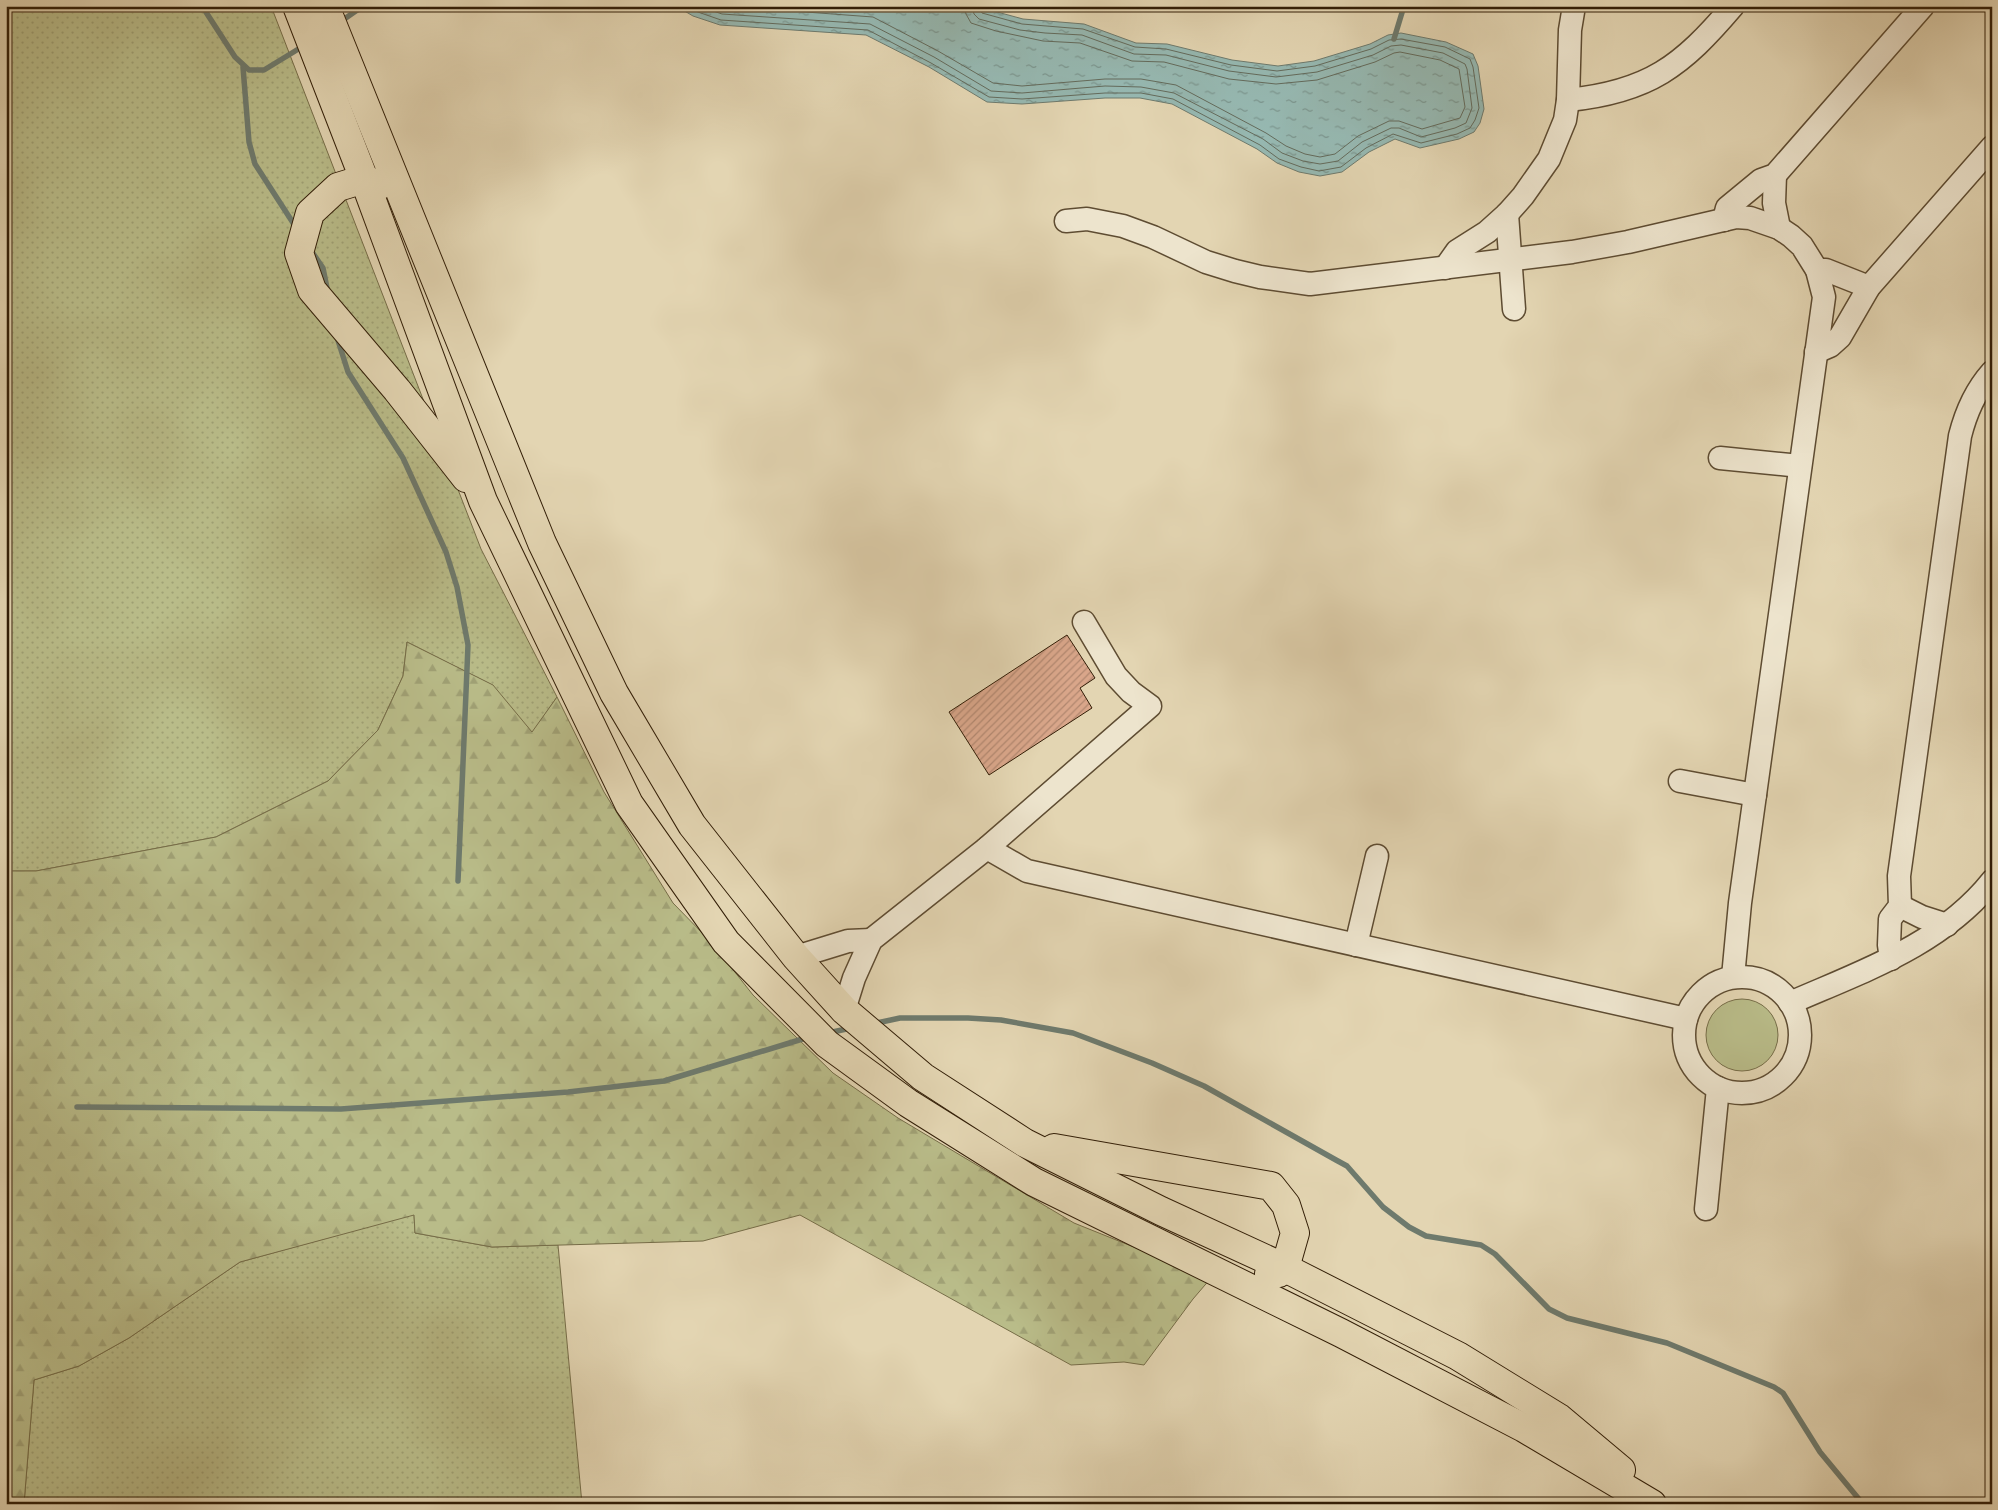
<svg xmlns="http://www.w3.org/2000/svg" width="1998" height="1510" viewBox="0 0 1998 1510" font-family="'IM FELL Double Pica',serif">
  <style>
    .grass { fill: url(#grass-dots); stroke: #766d48 }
    .forest { fill: url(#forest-firs); stroke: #766d48 }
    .green { fill: #b9bc89; stroke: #766d48 }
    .water { fill: url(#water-ripples); stroke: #6e7a6d }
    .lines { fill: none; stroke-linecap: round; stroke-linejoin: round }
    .shore { stroke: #646b5c; stroke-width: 1 }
    .stream { stroke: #6e7a6d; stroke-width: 5.5 }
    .building { fill: url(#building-hatch); stroke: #321e07 }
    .minor-casing { stroke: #5e4c32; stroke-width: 25 }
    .major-casing { stroke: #321e07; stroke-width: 30 }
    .minor { stroke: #ede4cd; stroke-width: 22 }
    .major { stroke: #e3d5b2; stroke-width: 28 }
  </style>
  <defs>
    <pattern id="grass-dots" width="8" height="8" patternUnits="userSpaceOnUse" patternTransform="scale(1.25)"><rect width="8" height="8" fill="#b9bc89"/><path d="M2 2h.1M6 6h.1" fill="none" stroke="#a0a175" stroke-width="1.8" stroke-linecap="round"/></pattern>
    <pattern id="forest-firs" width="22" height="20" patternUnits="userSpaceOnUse" patternTransform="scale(1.25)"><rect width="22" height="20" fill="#b9bc89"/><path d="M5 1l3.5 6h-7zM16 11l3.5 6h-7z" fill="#a0a175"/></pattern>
    <pattern id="water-ripples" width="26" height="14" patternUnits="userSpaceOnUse" patternTransform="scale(1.25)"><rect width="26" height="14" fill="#96b8b1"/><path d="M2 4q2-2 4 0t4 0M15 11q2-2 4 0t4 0" fill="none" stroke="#7b958e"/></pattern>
    <pattern id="building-hatch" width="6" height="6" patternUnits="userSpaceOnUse" patternTransform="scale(1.25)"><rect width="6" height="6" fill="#d9a68a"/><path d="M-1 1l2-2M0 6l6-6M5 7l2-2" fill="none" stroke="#b1876f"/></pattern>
  </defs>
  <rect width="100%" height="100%" fill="#e3d5b2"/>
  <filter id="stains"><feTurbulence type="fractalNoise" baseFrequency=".004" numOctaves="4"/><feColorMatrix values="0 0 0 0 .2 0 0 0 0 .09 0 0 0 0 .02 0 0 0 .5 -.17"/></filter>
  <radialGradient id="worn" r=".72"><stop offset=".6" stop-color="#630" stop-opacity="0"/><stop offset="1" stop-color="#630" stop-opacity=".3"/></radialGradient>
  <!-- grass -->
  <g class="grass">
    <polygon points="6,6 271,6 481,549 557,697 532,733 492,685 407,642 403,676 378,730 328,781 216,837 36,871 6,871"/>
    <polygon points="414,1214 415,1233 492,1247 558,1245 582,1504 549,1501 549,1504 24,1504 34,1380 79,1366 129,1338 240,1262"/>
  </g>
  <!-- forest -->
  <polygon class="forest" points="407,642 493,685 532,732 557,697 604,792 673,903 712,943 753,995 833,1073 898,1118 1074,1223 1211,1278 1193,1299 1144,1365 1124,1362 1071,1365 800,1215 703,1241 492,1247 415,1233 414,1215 240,1262 129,1338 79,1366 34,1380 24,1504 6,1504 6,871 36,871 216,837 328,781 378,730 403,676"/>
  <!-- green -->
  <circle class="green" cx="1742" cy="1035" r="36"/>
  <!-- water -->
  <polygon class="water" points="676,6 975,6 1023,19 1084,24 1136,43 1167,44 1232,60 1278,66 1314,61 1370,44 1388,35 1401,33 1446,42 1473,54 1478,66 1484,109 1480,123 1474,132 1459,139 1420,148 1395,139 1369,152 1342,172 1320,176 1299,172 1277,163 1257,149 1172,104 1140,98 1105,98 1022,104 987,102 929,67 866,35 720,25 693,16"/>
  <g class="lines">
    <!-- shore -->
    <g class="shore">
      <polyline points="686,6 695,11 721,20 868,30 931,63 989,97 1022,99 1105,93 1141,93 1173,99 1260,145 1279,159 1301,167 1319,171 1341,167 1366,148 1393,134 1421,143 1457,134 1470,128 1475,120 1479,108 1473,67 1470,59 1445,47 1401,39 1389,40 1371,49 1315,66 1277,71 1231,65 1166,49 1135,47 1083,29 1022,24 982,13 978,6"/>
      <polyline points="699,6 722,14 870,24 934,57 991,91 1022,93 1105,86 1141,87 1174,93 1263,139 1282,153 1303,161 1320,164 1338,161 1362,142 1391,128 1399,128 1421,137 1455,128 1466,123 1472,108 1467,69 1465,64 1443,53 1401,45 1391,46 1373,55 1317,72 1276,77 1229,71 1166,55 1134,54 1082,35 1045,33 1020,30 979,19 974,14 972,6"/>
      <polyline points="725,6 873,17 938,51 993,83 1022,86 1105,79 1141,79 1176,85 1266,133 1286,146 1305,154 1320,157 1335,154 1358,136 1389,121 1399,121 1422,129 1460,118 1465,107 1459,69 1440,60 1400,52 1394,53 1375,62 1317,80 1276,84 1229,79 1164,62 1132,61 1080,43 1043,41 996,31 971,23 966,14 964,6"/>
    </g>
    <!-- stream -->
    <g class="stream">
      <polyline points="202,6 235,57 249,70 264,70 305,45"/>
      <polyline points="340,22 363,6"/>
      <polyline points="1394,39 1404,6"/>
      <polyline points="243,67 249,142 255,164 297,229"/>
      <polyline points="310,249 323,268 328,293"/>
      <polyline points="336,334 348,372 403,458 446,552 457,587 468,645 458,881"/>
      <polyline points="872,1024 900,1018 968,1018 1001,1020 1073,1033 1152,1063 1204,1086 1336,1160 1347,1166 1383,1207 1409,1227 1426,1236 1481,1245 1495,1254 1549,1309 1567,1318 1667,1343 1774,1387 1783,1393 1820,1452 1863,1504"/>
      <polyline points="828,1033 851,1028"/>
      <polyline points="77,1107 341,1109 568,1092 664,1081 809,1037"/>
    </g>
  </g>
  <!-- building -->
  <polygon class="building" points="1067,635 1095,678 1080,688 1092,708 989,775 949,712"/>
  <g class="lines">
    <defs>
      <g id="minor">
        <path d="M1568 100C1649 92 1682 66 1733 6"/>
        <polyline points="1775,175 1774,203 1779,228"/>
        <polyline points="1507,214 1514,309"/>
        <polyline points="1724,220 1727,208 1761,180 1775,175 1923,6"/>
        <polyline points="1066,221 1087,219 1123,226 1153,237 1206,262 1235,271 1260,277 1310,284 1572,252 1628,242 1736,217 1750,218 1779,228 1791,236 1802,246 1817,270 1824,297 1740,903 1733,977"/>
        <polyline points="1445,268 1457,251 1487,232 1507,214 1523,196 1549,159 1565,120 1568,100 1570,30 1574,6"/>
        <polyline points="1817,270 1826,270 1869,287"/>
        <polyline points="1816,352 1830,346 1840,337 1869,287 1992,147"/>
        <polyline points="1720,458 1800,466"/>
        <polyline points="1680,781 1755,795"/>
        <polyline points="987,848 1027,871 1686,1019"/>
        <polyline points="1900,906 1922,917 1947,925"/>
        <polyline points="1356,945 1377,856"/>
        <polyline points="796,957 848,941 871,940"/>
        <path d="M1891 959 1889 945 1890 919 1900 906 1899 876 1960 436C1966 412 1975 391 1992 372"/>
        <circle cx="1742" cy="1035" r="58"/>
        <path d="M1790 1003C1863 971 1941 945 1992 881"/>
        <polyline points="844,1010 854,978 871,940 987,848 1150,706 1131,692 1116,676 1084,622"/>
        <polyline points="1706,1209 1718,1088"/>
      </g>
      <g id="major">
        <polyline points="297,6 364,179 483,501 629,804 726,942 827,1044 908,1103 1034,1182 1341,1333 1524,1428 1652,1504"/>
        <polyline points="325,6 542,543 614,693 692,825 796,957 844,1010 923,1077 1025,1143 1161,1211 1285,1268 1458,1356 1559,1418 1621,1470"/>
        <polyline points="380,185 364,179 338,187 310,213 299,253 312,290 397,390 466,478"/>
        <polyline points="1054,1148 1271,1186 1286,1205 1295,1233 1285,1268 1279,1273 1269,1274"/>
      </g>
    </defs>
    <!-- minor casing -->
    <use href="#minor" class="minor-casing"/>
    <!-- major casing -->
    <use href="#major" class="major-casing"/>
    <!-- minor -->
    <use href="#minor" class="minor"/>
    <!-- major -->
    <use href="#major" class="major"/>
  </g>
  <!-- margin -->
  <rect width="1998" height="1510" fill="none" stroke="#e3d5b2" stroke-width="25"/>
  <rect x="8" y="8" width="1983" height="1495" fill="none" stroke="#321e07" stroke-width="2.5"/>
  <rect x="12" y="12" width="1973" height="1485" fill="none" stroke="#321e07"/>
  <rect width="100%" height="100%" filter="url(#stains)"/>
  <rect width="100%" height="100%" fill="url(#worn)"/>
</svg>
